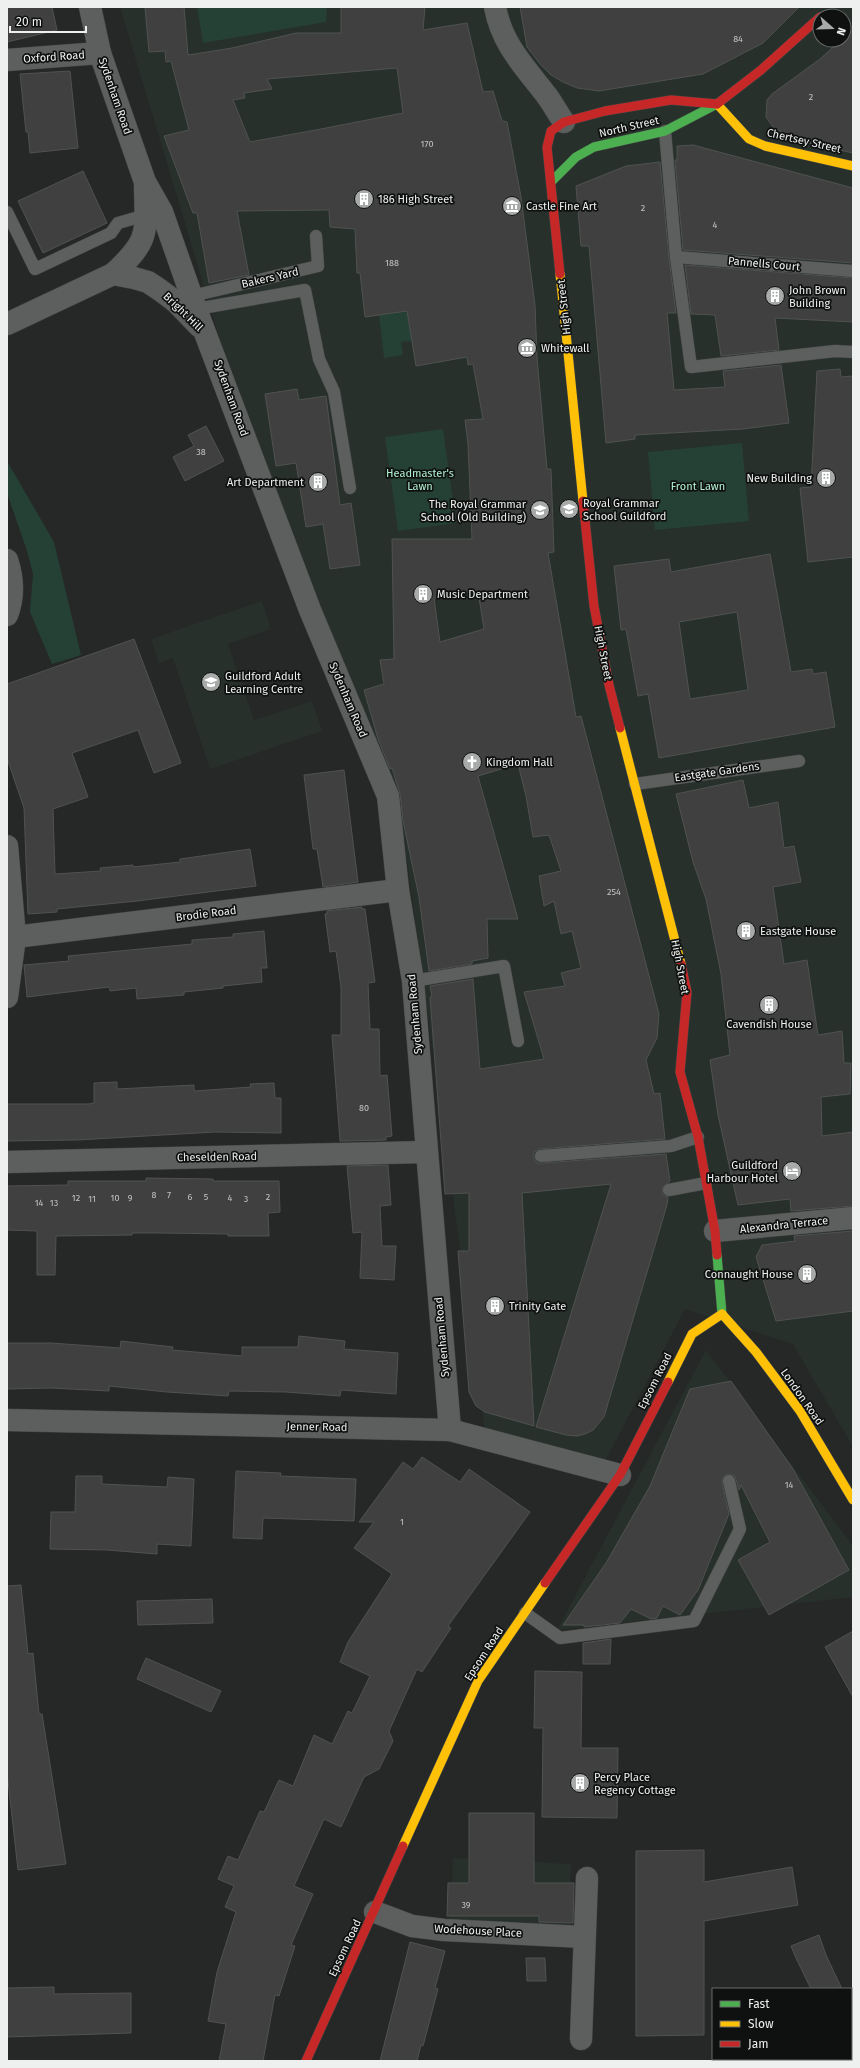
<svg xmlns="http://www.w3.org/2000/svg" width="860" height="2068" viewBox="0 0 860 2068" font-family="'Fira Sans',sans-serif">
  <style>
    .built { fill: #27302b; fill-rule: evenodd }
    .green { fill: #254034 }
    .building { fill: #3f403f; stroke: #505251; fill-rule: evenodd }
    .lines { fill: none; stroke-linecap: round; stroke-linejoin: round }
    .lane-casing { stroke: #434644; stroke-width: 13 }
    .street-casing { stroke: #434644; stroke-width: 23 }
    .fast-casing { stroke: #434644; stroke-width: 10 }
    .slow-casing { stroke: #434644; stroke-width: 10 }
    .jam-casing { stroke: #434644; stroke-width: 10 }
    .lane { stroke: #5d5f5e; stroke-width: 12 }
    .street { stroke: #5d5f5e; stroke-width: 22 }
    .fast { stroke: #4caf50; stroke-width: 9 }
    .slow { stroke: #ffc107; stroke-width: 9 }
    .jam { stroke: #c62828; stroke-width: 9 }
    .labels { text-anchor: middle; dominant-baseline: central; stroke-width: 3.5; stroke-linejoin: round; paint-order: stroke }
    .number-label { font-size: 9px; fill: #c2c4c2 }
    .street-label { font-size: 11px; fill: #edf0ee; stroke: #0f1110 }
    .poi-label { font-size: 11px; fill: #edf0ee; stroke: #0f1110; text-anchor: start }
    .park-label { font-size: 11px; fill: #b1f1d2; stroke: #0f1110 }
  </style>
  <rect width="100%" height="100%" fill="#262827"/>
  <!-- built -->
  <g class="built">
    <path d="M120 7H853V1447L793 1344 685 1309 602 1467 485 1431 399 803 307 578 221 343ZM820 16H844V40H820Z"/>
    <polygon points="262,601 271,629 228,644 254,720 312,701 322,731 210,769 173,658 159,663 151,639"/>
    <polygon points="706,1350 853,1546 853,1597 557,1630"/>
    <polygon points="453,1858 571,1864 568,1925 450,1920"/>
  </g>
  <!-- green -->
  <g class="green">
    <polygon points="197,7 327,7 326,22 203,43"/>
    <polygon points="407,311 412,341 401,342 403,355 384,358 379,315"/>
    <polygon points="443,429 456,523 398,531 385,437"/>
    <polygon points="742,443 749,521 655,530 648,452"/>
    <polygon points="7,461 54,542 81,655 52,664 30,612 33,574 27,551 7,493"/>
  </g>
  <!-- building -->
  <g class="building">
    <polygon points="7,7 52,7 57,30 7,42"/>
    <path d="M145 7H184L188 55 232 48 296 33H341V7H425L423 30 467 23 483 92 493 91 502 121 507 122 521 197 535 305 537 358 547 469H551L554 552 548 553 576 717 581 716 659 1014 657 1038 646 1060 654 1094 660 1093 665 1139 540 1149 534 1152V1157L537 1163H542L666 1154 670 1181 662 1188 663 1195 668 1197 667 1205 604 1417 593 1430 585 1434 577 1436 566 1435 536 1427 611 1184 522 1193 534 1426 485 1412 476 1406 469 1392 458 1251H469V1193L445 1194 430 997H432L430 986 473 979 480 1069 544 1059 524 992 565 986 561 973 581 968 572 931 561 934 554 901 544 906 539 876 561 871 549 835 533 837 526 796 518 764 478 776 518 919H487L488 958 472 961V964L429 971 419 897 403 821 400 794 392 768 390 769 378 739 364 690 384 684 380 660 394 659 392 539H472L468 444 465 420 483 419 473 364 468 365 467 357 416 366 407 311 365 317 360 273H357L355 229 330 227 329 210 237 211 249 275 209 283 197 213H193L164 136 189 130 171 61 166 62 165 51 149 52ZM397 68 403 113 321 129 250 142 233 100 245 98 244 93 272 89 267 79ZM478 591 484 629 440 642 434 598Z"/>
    <polygon points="520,7 799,7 763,43 703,74 599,91 577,88 563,82 551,75 541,65 527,47"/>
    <polygon points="853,30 853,153 795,140 774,128 766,117 767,100 772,94 820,59 841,40 844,40 844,38"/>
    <polygon points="70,71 78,148 30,153 28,132 26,132 20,74"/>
    <polygon points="693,145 853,188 853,263 683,250 675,160 677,160 677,146"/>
    <polygon points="660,162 669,258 676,313 667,313 674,390 725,387 723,371 781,365 789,423 743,429 635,435 635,439 606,443 589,246 581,246 576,186 626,166"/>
    <polygon points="83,171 107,223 43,253 18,201"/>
    <polygon points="685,265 853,278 853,322 775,318 779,350 721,356 715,315 691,314"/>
    <polygon points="840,369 841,377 853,376 853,557 808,562 800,488 811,487 817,371"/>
    <polygon points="297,389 299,400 326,396 340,505 351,503 360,565 330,569 323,524 306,527 296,463 276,466 265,394"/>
    <polygon points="206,426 224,461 185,481 173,457 194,446 188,435"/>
    <path d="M770 554 791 672 812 669 813 674 826 672 835 727 659 758 648 694 638 696 626 629 621 630 614 566 669 559 671 572ZM737 612 748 690 690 699 679 622Z"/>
    <polygon points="134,639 181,763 154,773 138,730 72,753 88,797 53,809 55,874 101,871 100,868 133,865 133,867 180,862 180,859 250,849 256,886 137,901 57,909 57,912 28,914 24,808 7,758 7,684"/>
    <polygon points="344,770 358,882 323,887 317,849 313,849 304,775"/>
    <polygon points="743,780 749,808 778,802 784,848 794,846 801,882 773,887 784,964 807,960 818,1035 842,1031 844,1063 851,1063 850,1094 821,1097 822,1136 853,1132 853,1206 791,1211 790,1199 738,1205 718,1115 710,1060 730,1055 721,974 706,899 693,862 676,794"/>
    <polygon points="362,907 362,909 365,909 375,982 368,983 370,1029 379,1029 380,1076 387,1075 392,1136 386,1137 386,1140 346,1141 340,1141 332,1035 341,1035 341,987 336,951 330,952 325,914 327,914 327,911"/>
    <polygon points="264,931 267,968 261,968 262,982 223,986 223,988 184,992 184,995 137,999 136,988 110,991 109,987 27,997 24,965 69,961 68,956 192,944 192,940 233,937 233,934"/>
    <polygon points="117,1082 117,1089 194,1085 194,1091 251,1087 250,1084 274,1083 275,1098 281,1098 281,1133 215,1132 77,1140 7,1141 7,1104 89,1104 94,1103 94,1083"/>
    <polygon points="388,1165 391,1205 380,1206 382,1246 396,1246 394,1280 360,1278 362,1232 353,1233 347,1166"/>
    <polygon points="146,1178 213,1179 213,1181 279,1181 280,1212 268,1213 269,1236 228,1236 228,1234 162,1233 132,1233 132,1235 56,1236 55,1275 37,1275 37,1231 7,1230 7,1186 68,1185 68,1181 146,1181"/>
    <polygon points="853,1231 853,1311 776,1321 756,1257 762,1245 795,1241 794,1236"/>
    <polygon points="299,1336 345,1341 344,1349 398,1353 396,1394 341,1390 340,1396 286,1392 229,1391 228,1396 167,1392 109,1386 109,1391 51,1388 7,1389 7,1343 51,1343 120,1348 121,1341 173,1347 172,1350 242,1356 242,1347 298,1347"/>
    <polygon points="731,1381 793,1469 849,1570 769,1615 738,1560 770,1542 741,1485 739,1490 735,1476 728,1474 724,1476 722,1482 729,1514 698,1590 680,1615 663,1606 657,1618 651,1619 631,1609 620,1623 584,1627 584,1625 563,1625 606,1563 650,1486 690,1389"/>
    <polygon points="422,1457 460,1482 469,1469 530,1512 448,1626 451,1628 422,1672 417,1669 389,1731 393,1741 379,1769 364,1777 341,1827 324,1819 294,1886 313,1894 291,1945 295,1946 279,1996 275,1995 263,2061 219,2061 226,2024 208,2021 217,1972 236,1912 225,1907 234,1886 218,1879 228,1856 238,1860 260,1811 264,1812 279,1780 293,1786 314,1735 332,1744 348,1711 352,1713 370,1676 340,1662 348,1642 392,1574 354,1548 374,1522 359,1522 403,1462 413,1469"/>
    <polygon points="236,1471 281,1473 280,1476 356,1479 354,1521 263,1518 262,1539 233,1538"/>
    <polygon points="76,1476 102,1476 102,1484 167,1487 168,1477 194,1479 191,1546 157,1544 157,1554 107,1550 50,1549 51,1512 75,1512"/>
    <polygon points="21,1585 28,1654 33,1653 39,1714 42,1714 66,1864 18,1870 7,1772 7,1586"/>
    <polygon points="212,1599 213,1623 138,1625 137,1601"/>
    <polygon points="853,1631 853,1697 825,1647"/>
    <polygon points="611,1639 610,1664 583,1664 583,1643"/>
    <polygon points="146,1658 221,1691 211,1712 137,1679"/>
    <polygon points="535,1671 582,1672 581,1748 618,1748 617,1818 542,1817 543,1728 534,1728"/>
    <polygon points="469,1813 534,1813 534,1883 574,1883 573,1923 539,1922 539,1916 447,1916 448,1883 469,1883"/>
    <polygon points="704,1850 704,1882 792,1867 798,1905 704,1921 704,2035 636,2036 636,1851"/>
    <polygon points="819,1935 826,1955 842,1989 811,1989 796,1958 791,1946"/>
    <polygon points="410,1942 445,1951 435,1988 438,1989 423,2046 421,2045 417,2061 380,2061"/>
    <polygon points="526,1958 545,1958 546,1981 527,1981"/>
    <polygon points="54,1987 54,1994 131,1993 131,2033 7,2037 7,1988"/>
  </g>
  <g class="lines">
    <defs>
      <g id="lane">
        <polyline points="665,131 676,257 691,367 835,351 853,352"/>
        <polyline points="7,212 35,269 111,233 118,223 146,215"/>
        <polyline points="676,257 853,271"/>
        <polyline points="192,296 318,266 316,236"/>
        <polyline points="196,309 305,290 319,359 334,392 350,488"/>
        <polyline points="635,784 799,761"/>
        <polyline points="413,981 504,966 518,1041"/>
        <polyline points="541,1156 671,1146 698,1137"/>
        <polyline points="669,1190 706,1183"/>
        <polyline points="525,1613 560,1638 694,1621 740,1529 729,1481"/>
        <polyline points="793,2059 793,2061"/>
      </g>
      <g id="street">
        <polyline points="90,7 100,53 145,182 162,212 196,309 310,610 388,796 398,890 413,981 450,1430"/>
        <path d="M495 7C502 45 525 67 547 96 553 104 558 114 564 122"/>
        <polyline points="7,60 100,53"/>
        <path d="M113 274C150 240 146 234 145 186"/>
        <polyline points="7,324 113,274 134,278 148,282 160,290 176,302 199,326"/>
        <path d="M7 560C13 578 14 597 7 615"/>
        <polyline points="7,846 15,937 7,997"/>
        <polyline points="15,937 398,890"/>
        <polyline points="7,1162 426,1152"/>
        <polyline points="715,1231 853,1218"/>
        <polyline points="7,1420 450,1430 620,1475"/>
        <polyline points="375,1912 412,1926 444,1930 584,1937"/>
        <polyline points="581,2039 587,1878"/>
      </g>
      <g id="fast">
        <polyline points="552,181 576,157 594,147 665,131 717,104"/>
        <polyline points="717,1255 722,1314"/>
      </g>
      <g id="slow">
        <polyline points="717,104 749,139 765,146 853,166"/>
        <polyline points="560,274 583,501"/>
        <polyline points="620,728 681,964"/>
        <polyline points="722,1314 756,1352 800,1411 853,1500"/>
        <polyline points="668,1382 692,1334 722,1314"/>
        <polyline points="403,1846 478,1681 545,1583"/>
      </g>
      <g id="jam">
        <polyline points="717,104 761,70 820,17"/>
        <polyline points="560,274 547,147 551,131 564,122 605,111 671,100 717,104"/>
        <polyline points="583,501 594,606 609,685 620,728"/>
        <polyline points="681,964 687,992 680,1072 698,1137 715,1231 717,1255"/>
        <polyline points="545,1583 620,1475 668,1382"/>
        <polyline points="306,2061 403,1846"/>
      </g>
    </defs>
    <!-- lane casing -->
    <use href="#lane" class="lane-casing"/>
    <!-- street casing -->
    <use href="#street" class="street-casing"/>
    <!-- fast casing -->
    <use href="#fast" class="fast-casing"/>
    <!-- slow casing -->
    <use href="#slow" class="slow-casing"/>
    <!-- jam casing -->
    <use href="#jam" class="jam-casing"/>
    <!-- lane -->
    <use href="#lane" class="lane"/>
    <!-- street -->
    <use href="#street" class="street"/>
    <!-- fast -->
    <use href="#fast" class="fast"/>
    <!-- slow -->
    <use href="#slow" class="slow"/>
    <!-- jam -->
    <use href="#jam" class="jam"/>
  </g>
  <!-- icons -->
  <defs>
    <symbol id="building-disc" viewBox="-11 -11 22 22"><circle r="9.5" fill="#a7aaa8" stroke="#0f1110"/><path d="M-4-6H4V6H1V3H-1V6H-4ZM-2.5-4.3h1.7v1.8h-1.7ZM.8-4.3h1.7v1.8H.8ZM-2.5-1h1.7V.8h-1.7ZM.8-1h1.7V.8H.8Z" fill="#fff"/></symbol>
    <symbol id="museum-disc" viewBox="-11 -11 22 22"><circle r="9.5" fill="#a7aaa8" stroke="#0f1110"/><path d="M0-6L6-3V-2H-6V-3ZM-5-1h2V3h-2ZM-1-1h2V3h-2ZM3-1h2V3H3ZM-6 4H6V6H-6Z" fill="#fff"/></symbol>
    <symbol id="school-disc" viewBox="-11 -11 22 22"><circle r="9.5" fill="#a7aaa8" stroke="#0f1110"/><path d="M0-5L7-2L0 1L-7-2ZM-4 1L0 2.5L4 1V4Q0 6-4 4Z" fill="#fff"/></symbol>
    <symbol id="university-disc" viewBox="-11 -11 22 22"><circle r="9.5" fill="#a7aaa8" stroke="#0f1110"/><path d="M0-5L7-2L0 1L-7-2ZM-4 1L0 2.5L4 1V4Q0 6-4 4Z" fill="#fff"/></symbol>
    <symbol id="church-disc" viewBox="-11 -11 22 22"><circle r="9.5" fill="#a7aaa8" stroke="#0f1110"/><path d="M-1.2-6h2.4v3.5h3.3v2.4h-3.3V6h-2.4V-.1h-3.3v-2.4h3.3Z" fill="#fff"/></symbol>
    <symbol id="hotel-disc" viewBox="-11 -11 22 22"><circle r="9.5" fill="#a7aaa8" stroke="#0f1110"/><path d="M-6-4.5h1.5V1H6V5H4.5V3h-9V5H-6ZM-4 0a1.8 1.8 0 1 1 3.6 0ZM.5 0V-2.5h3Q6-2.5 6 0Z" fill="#fff"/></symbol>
  </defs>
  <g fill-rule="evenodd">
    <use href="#building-disc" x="353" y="188" width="22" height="22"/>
    <use href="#museum-disc" x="501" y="195" width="22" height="22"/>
    <use href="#building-disc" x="764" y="285" width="22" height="22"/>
    <use href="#museum-disc" x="516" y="337" width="22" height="22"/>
    <use href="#building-disc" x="815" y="467" width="22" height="22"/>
    <use href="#building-disc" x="307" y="471" width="22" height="22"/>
    <use href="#school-disc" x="558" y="498" width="22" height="22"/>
    <use href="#school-disc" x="529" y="499" width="22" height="22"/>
    <use href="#building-disc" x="412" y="583" width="22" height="22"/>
    <use href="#university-disc" x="200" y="671" width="22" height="22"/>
    <use href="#church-disc" x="461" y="751" width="22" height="22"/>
    <use href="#building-disc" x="735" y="920" width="22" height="22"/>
    <use href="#building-disc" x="758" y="994" width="22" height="22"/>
    <use href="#hotel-disc" x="781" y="1160" width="22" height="22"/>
    <use href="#building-disc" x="796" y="1263" width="22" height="22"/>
    <use href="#building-disc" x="484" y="1295" width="22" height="22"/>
    <use href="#building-disc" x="569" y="1772" width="22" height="22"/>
  </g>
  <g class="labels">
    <!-- number labels -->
    <g class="number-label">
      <text x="738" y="39">84</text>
      <text x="811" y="97">2</text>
      <text x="427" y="144">170</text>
      <text x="643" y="208">2</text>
      <text x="715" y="225">4</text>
      <text x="392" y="263">188</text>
      <text x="201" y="452">38</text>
      <text x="614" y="892">254</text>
      <text x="364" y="1108">80</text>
      <text x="154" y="1195">8</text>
      <text x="169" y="1195">7</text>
      <text x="190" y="1197">6</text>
      <text x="206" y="1197">5</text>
      <text x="268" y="1197">2</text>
      <text x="76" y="1198">12</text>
      <text x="115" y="1198">10</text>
      <text x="130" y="1198">9</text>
      <text x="230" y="1198">4</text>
      <text x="92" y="1199">11</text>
      <text x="246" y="1199">3</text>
      <text x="39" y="1203">14</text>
      <text x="54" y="1203">13</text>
      <text x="789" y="1485">14</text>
      <text x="402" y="1522">1</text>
      <text x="466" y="1905">39</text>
    </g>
    <!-- street labels -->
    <g class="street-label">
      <text transform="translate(54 57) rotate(-4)">Oxford Road</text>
      <text transform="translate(115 96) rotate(71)">Sydenham Road</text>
      <text transform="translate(629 127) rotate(-13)">North Street</text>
      <text transform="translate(804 141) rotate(13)">Chertsey Street</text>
      <text transform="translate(764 264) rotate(5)">Pannells Court</text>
      <text transform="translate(270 278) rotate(-13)">Bakers Yard</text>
      <text transform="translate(564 307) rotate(-96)">High Street</text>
      <text transform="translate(183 312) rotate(44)">Bright Hill</text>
      <text transform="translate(231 398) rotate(70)">Sydenham Road</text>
      <text transform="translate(603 653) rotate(79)">High Street</text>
      <text transform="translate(348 700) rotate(67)">Sydenham Road</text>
      <text transform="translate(717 772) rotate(-8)">Eastgate Gardens</text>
      <text transform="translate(206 914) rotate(-7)">Brodie Road</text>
      <text transform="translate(680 967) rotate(79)">High Street</text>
      <text transform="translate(415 1014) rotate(-95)">Sydenham Road</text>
      <text transform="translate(217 1157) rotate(-1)">Cheselden Road</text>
      <text transform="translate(784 1225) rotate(-6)">Alexandra Terrace</text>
      <text transform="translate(442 1337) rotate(-95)">Sydenham Road</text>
      <text transform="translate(655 1381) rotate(-63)">Epsom Road</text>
      <text transform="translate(802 1397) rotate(55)">London Road</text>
      <text transform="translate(317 1427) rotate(1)">Jenner Road</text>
      <text transform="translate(484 1654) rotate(-57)">Epsom Road</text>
      <text transform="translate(478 1931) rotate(3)">Wodehouse Place</text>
      <text transform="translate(345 1948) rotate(-65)">Epsom Road</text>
    </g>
    <!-- poi labels -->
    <g class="poi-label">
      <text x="378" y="199">186 High Street</text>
      <text x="526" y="206">Castle Fine Art</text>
      <text x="789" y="290">John Brown<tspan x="789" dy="13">Building</tspan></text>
      <text x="541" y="348">Whitewall</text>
      <text x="812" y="478" text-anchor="end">New Building</text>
      <text x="304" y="482" text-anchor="end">Art Department</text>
      <text x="583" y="503">Royal Grammar<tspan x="583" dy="13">School Guildford</tspan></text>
      <text x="526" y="504" text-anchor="end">The Royal Grammar<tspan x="526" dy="13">School (Old Building)</tspan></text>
      <text x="437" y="594">Music Department</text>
      <text x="225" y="676">Guildford Adult<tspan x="225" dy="13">Learning Centre</tspan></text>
      <text x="486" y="762">Kingdom Hall</text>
      <text x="760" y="931">Eastgate House</text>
      <text x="769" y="1024" text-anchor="middle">Cavendish House</text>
      <text x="778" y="1165" text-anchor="end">Guildford<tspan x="778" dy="13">Harbour Hotel</tspan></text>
      <text x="793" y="1274" text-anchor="end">Connaught House</text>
      <text x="509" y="1306">Trinity Gate</text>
      <text x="594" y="1777">Percy Place<tspan x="594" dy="13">Regency Cottage</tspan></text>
    </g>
    <!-- park labels -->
    <g class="park-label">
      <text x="420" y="473">Headmaster's<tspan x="420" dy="13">Lawn</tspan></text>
      <text x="698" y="486">Front Lawn</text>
    </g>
  </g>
  <!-- border -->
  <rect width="860" height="2068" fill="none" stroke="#edf0ee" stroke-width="16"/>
  <!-- legend -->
  <rect x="712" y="1988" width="140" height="72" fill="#0f1110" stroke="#686a69"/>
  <rect x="720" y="2001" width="20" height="6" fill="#4caf50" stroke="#686a69"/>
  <text x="748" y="2008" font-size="12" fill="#edf0ee">Fast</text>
  <rect x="720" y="2021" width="20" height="6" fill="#ffc107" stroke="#686a69"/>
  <text x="748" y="2028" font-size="12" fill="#edf0ee">Slow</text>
  <rect x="720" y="2041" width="20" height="6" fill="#c62828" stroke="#686a69"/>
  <text x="748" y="2048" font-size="12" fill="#edf0ee">Jam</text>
  <!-- north arrow -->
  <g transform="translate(832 28) rotate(110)"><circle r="19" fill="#0f1110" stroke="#686a69"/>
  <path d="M0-3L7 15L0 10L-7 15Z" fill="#a7aaa8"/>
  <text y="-6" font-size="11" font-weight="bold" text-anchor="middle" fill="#edf0ee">N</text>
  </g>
  <!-- scale -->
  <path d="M10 26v6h76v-6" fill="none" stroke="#edf0ee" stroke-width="2"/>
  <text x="16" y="26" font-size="12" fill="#edf0ee" stroke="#0f1110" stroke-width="3" paint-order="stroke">20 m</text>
</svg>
